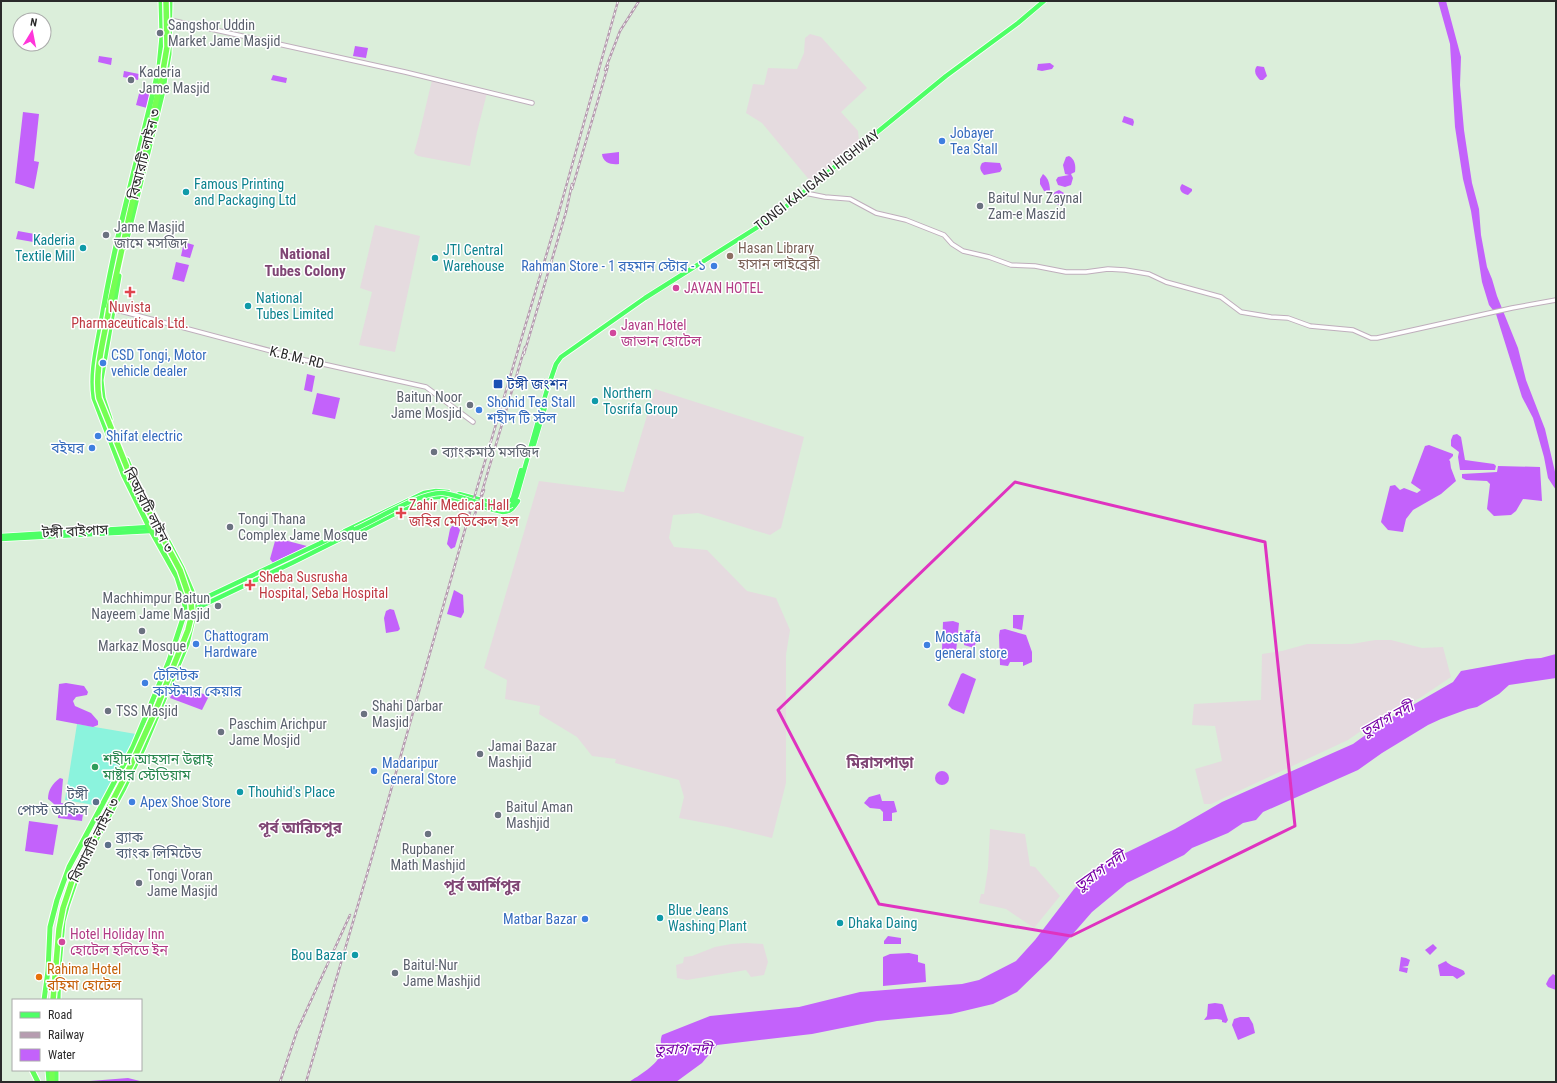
<svg xmlns="http://www.w3.org/2000/svg" width="1557" height="1083" viewBox="0 0 1557 1083" font-family="'Roboto Condensed','Noto Sans Bengali',sans-serif">
  <style>
    .industrial { fill: #e5dbdf }
    .pitch { fill: #8bf3dd }
    .water { fill: #c362fb }
    .lines { fill: none; stroke-linecap: round; stroke-linejoin: round }
    .tertiary-casing { stroke: #bfaebc; stroke-width: 5.5 }
    .primary-casing { stroke: #fff; stroke-width: 6 }
    .trunk-casing { stroke: #fff; stroke-width: 7 }
    .motorway-casing { stroke: #fff; stroke-width: 8 }
    .tertiary { stroke: #fff; stroke-width: 3.5 }
    .primary { stroke: #4eff66; stroke-width: 4.5 }
    .trunk { stroke: #62ff5c; stroke-width: 5 }
    .motorway { stroke: #75ff53; stroke-width: 5.5 }
    .rail-casing { stroke: #b69cb0; stroke-width: 2.5 }
    .rail { stroke: #fff; stroke-width: 1; stroke-dasharray: 3; stroke-linecap: butt }
    .primary-bridge-casing { stroke: #fff; stroke-width: 6; stroke-linecap: butt }
    .motorway-bridge-casing { stroke: #fff; stroke-width: 8; stroke-linecap: butt }
    .primary-bridge { stroke: #4eff66; stroke-width: 4.5 }
    .motorway-bridge { stroke: #75ff53; stroke-width: 5.5 }
    .marked { fill: none; stroke: #df33c0; stroke-width: 3; stroke-linejoin: round }
    .worship-dot { fill: #6b7280; stroke: #fff; stroke-width: 1.5 }
    .shop-dot { fill: #3f7fe0; stroke: #fff; stroke-width: 1.5 }
    .culture-dot { fill: #0f9aa8; stroke: #fff; stroke-width: 1.5 }
    .education-dot { fill: #8d6e63; stroke: #fff; stroke-width: 1.5 }
    .hotel-dot { fill: #d1479c; stroke: #fff; stroke-width: 1.5 }
    .health-dot { fill: #e0444e; stroke: #fff; stroke-width: 1.5 }
    .transit-dot { fill: #1a4fb4; stroke: #fff; stroke-width: 1.5 }
    .leisure-dot { fill: #2e9e5b; stroke: #fff; stroke-width: 1.5 }
    .service-dot { fill: #5c6f8a; stroke: #fff; stroke-width: 1.5 }
    .food-dot { fill: #e8710a; stroke: #fff; stroke-width: 1.5 }
    .labels { text-anchor: middle; dominant-baseline: central; stroke-width: 3; stroke-linejoin: round; paint-order: stroke }
    .worship-label { font-size: 14px; fill: #5b616d; stroke: #fff; text-anchor: start }
    .shop-label { font-size: 14px; fill: #366cbe; stroke: #fff; text-anchor: start }
    .street-label { font-size: 14px; fill: #2a2a2a; stroke: #fff }
    .culture-label { font-size: 14px; fill: #0d838f; stroke: #fff; text-anchor: start }
    .education-label { font-size: 14px; fill: #785e54; stroke: #fff; text-anchor: start }
    .hotel-label { font-size: 14px; fill: #b23c85; stroke: #fff; text-anchor: start }
    .health-label { font-size: 14px; fill: #be3a42; stroke: #fff; text-anchor: start }
    .transit-label { font-size: 14px; fill: #164399; stroke: #fff; text-anchor: start }
    .leisure-label { font-size: 14px; fill: #27864d; stroke: #fff; text-anchor: start }
    .service-label { font-size: 14px; fill: #4e5e75; stroke: #fff; text-anchor: end }
    .food-label { font-size: 14px; fill: #c56008; stroke: #fff; text-anchor: start }
    .neighbourhood-label { font-size: 15px; font-weight: bold; fill: #7f4574; stroke: #fff }
    .water-label { font-size: 15px; font-style: italic; fill: #7800a7; stroke: #fff }
  </style>
  <rect width="100%" height="100%" fill="#dbeeda"/>
  <!-- industrial -->
  <g class="industrial">
    <polygon points="810,34 821,37 867,88 841,112 858,131 859,141 811,182 762,123 746,113 753,84 764,85 768,68 797,69 804,53 805,38"/>
    <polygon points="432,80 487,93 477,132 470,166 418,156 414,153 419,135"/>
    <polygon points="375,225 420,236 395,352 359,345 372,292 360,288"/>
    <polygon points="655,389 804,437 781,528 770,535 698,513 673,515 669,538 674,547 707,550 747,591 776,598 790,630 786,655 786,783 772,838 727,827 679,818 684,797 679,780 615,763 616,759 592,756 577,737 539,714 540,706 505,699 507,680 484,668 539,481 624,492"/>
    <polygon points="1375,640 1391,640 1422,648 1443,647 1451,677 1420,698 1384,715 1348,740 1211,804 1204,804 1195,769 1222,761 1215,726 1192,725 1194,704 1261,700 1262,654 1282,651 1307,644 1352,644"/>
    <polygon points="990,829 1025,834 1030,866 1035,867 1060,896 1034,928 1006,909 979,903 981,894 984,894 988,868"/>
    <polygon points="746,943 763,944 768,962 764,975 751,977 746,970 687,980 677,978 676,965 683,963 684,957 692,956 715,947 731,944"/>
  </g>
  <!-- pitch -->
  <polygon class="pitch" points="77,724 136,734 100,806 65,800"/>
  <!-- water -->
  <g class="water">
    <polygon points="1438,1 1446,1 1461,57 1460,85 1464,130 1472,183 1479,209 1481,235 1487,267 1492,279 1497,296 1518,348 1526,380 1545,429 1556,476 1556,490 1548,478 1544,457 1533,418 1522,397 1496,314 1489,305 1482,282 1471,211 1463,179 1455,127 1450,44"/>
    <polygon points="355,46 368,48 366,58 353,56"/>
    <polygon points="99,56 112,58 111,65 98,62"/>
    <polygon points="1050,63 1054,66 1052,69 1042,71 1037,70 1038,64"/>
    <path d="M1257 66 1264 67 1267 76 1263 80H1260C1256 76 1253 71 1257 66Z"/>
    <polygon points="124,71 139,74 138,80 123,77"/>
    <polygon points="273,75 287,78 286,83 271,80"/>
    <polygon points="140,90 151,93 147,108 136,105"/>
    <polygon points="23,112 39,114 34,161 39,162 34,189 15,183"/>
    <polygon points="1124,116 1133,119 1134,122 1133,126 1122,122"/>
    <path d="M619 152V164C611 165 603 163 602 154Z"/>
    <path d="M1069 156C1075 159 1076 166 1075 172L1071 174 1073 178 1071 185 1065 187 1058 185 1056 180 1058 177 1069 175 1065 174 1063 165 1066 157Z"/>
    <path d="M985 162 1000 163 1002 169 1000 172 984 175C980 170 979 168 982 163Z"/>
    <path d="M1043 174C1049 178 1050 186 1050 192L1044 191 1040 184V179Z"/>
    <path d="M1182 184 1192 189V191L1188 195C1183 194 1177 190 1182 184Z"/>
    <polygon points="1059,190 1064,193 1064,201 1060,205 1055,204 1053,194 1055,192"/>
    <polygon points="18,231 40,235 39,243 16,239"/>
    <polygon points="184,242 194,245 190,258 181,256"/>
    <polygon points="176,262 189,265 184,282 172,279"/>
    <polygon points="307,374 315,376 312,392 304,390"/>
    <polygon points="317,393 340,398 335,419 312,414"/>
    <polygon points="1457,434 1461,437 1465,460 1494,464 1496,466 1495,470 1460,470 1458,457 1459,452 1451,446 1451,440 1453,435"/>
    <polygon points="1429,445 1453,454 1453,456 1449,460 1450,461 1451,468 1456,481 1441,494 1413,510 1406,519 1403,532 1388,530 1381,522 1390,486 1395,485 1400,490 1404,488 1417,493 1421,490 1411,483 1425,446"/>
    <polygon points="1498,466 1540,467 1542,501 1523,499 1516,511 1511,515 1494,516 1487,509 1490,484 1487,481 1466,480 1462,478 1462,474 1497,472"/>
    <polygon points="452,526 458,527 460,530 455,547 451,549 447,544 450,529"/>
    <polygon points="280,539 307,546 273,563 270,559 275,541"/>
    <polygon points="454,590 463,595 464,612 461,618 447,614"/>
    <polygon points="390,609 394,610 400,629 398,631 386,633 384,618 386,611"/>
    <polygon points="1013,615 1024,615 1022,630 1013,628"/>
    <polygon points="953,621 959,623 956,652 942,650 943,622"/>
    <polygon points="1005,629 1026,635 1032,652 1032,662 1023,666 1023,662 1010,662 1008,666 1000,665 999,635 1000,630"/>
    <polygon points="966,630 974,630 979,633 974,648 964,645"/>
    <path d="M1556 654V678L1509 685 1499 694 1477 707 1468 709 1441 719 1428 725 1382 753 1358 770 1263 812 1256 820 1243 823 1228 833 1192 848 1184 855 1127 883 1092 912 1051 959 1017 992 993 1004 951 1014 877 1021 812 1034 717 1045 702 1063 676 1082H629C638 1076 658 1065 661 1053 663 1046 659 1043 662 1035L710 1016 799 1007 860 992 962 984 979 980 1016 961 1035 940 1074 889 1084 879 1113 859 1175 829 1222 802 1353 744 1385 721 1453 682 1461 671 1527 659 1541 658Z"/>
    <polygon points="963,673 976,679 964,714 952,709 948,705 961,674"/>
    <polygon points="66,683 84,686 88,692 87,695 76,697 73,701 75,706 91,713 98,721 98,725 93,727 56,720 59,684"/>
    <polygon points="176,684 209,696 202,710 170,698"/>
    <circle cx="942" cy="778" r="7"/>
    <path d="M60 778 63 779 61 803 84 806 82 821 58 818C59 809 56 805 48 799 48 790 52 784 60 778Z"/>
    <polygon points="880,794 882,801 894,801 897,812 892,813 892,821 883,821 883,812 880,809 870,808 864,803 869,797"/>
    <polygon points="29,821 58,825 53,855 25,851"/>
    <polygon points="888,936 901,938 901,944 884,944 884,941"/>
    <polygon points="1433,944 1437,948 1430,955 1425,950"/>
    <polygon points="909,953 918,955 918,962 925,964 926,982 883,986 883,957 890,954"/>
    <polygon points="1401,957 1406,958 1410,960 1408,966 1402,967 1408,968 1407,973 1399,971"/>
    <path d="M1446 961C1448 965 1459 968 1464 971L1465 974 1457 979 1453 976H1440L1438 965Z"/>
    <polygon points="1553,974 1556,976 1556,990 1548,987 1546,984 1549,978"/>
    <path d="M1215 1003 1222 1004 1223 1005 1228 1020 1226 1023 1222 1022V1020C1215 1018 1211 1020 1204 1020L1207 1016 1208 1004Z"/>
    <polygon points="1240,1017 1249,1017 1253,1024 1255,1033 1238,1040 1232,1025 1234,1019"/>
    <polygon points="128,1078 144,1082 87,1082 90,1081"/>
  </g>
  <g class="lines">
    <defs>
      <g id="tertiary">
        <polyline points="170,20 405,72 532,103"/>
        <polyline points="805,193 825,197 850,199 876,213 906,220 944,235 952,244 963,251 989,257 1011,265 1035,266 1066,272 1086,272 1108,269 1125,270 1149,274 1166,282 1221,297 1241,312 1271,317 1288,318 1310,326 1353,330 1371,338 1377,338 1512,308 1556,300"/>
        <polyline points="113,309 305,360 426,387 473,422"/>
      </g>
      <g id="primary">
        <polyline points="534,444 545,407"/>
        <polyline points="459,494 504,506 510,502 513,498 521,470"/>
        <polyline points="512,505 517,495 546,393 556,364 561,357 645,298 772,218 946,76 1018,23 1044,1"/>
        <polyline points="345,531 424,493 436,491 448,492"/>
        <polyline points="1,536 149,527"/>
        <path d="M348 536 363 530 422 500C447 490 478 508 503 512 511 512 514 507 518 501"/>
        <polyline points="1,539 151,531"/>
        <polyline points="192,604 346,531"/>
        <polyline points="193,610 294,562 350,534"/>
      </g>
      <g id="trunk">
        <polyline points="125,247 162,95 169,54 170,1"/>
        <polyline points="110,419 103,398 101,380 119,276"/>
        <path d="M44 1000 48 971 50 927 57 900 69 867 133 747 169 661 185 612V606L182 593 177 577 149 527 124 476 94 398C90 373 97 347 101 323 115 236 140 152 159 67L162 36 161 1"/>
        <polyline points="58,1000 59,966 63,921 67,906 79,871 124,788 143,749 187,644 195,610 193,594 182,568 134,477 127,460"/>
        <polyline points="32,1070 38,1082"/>
        <polyline points="48,1070 49,1082"/>
        <polyline points="56,1082 56,1070"/>
      </g>
      <g id="motorway">
        <polyline points="109,308 129,217 162,76"/>
        <polyline points="52,1070 52,1082"/>
      </g>
    </defs>
    <!-- tertiary casing -->
    <use href="#tertiary" class="tertiary-casing"/>
    <!-- primary casing -->
    <use href="#primary" class="primary-casing"/>
    <!-- trunk casing -->
    <use href="#trunk" class="trunk-casing"/>
    <!-- motorway casing -->
    <use href="#motorway" class="motorway-casing"/>
    <!-- tertiary -->
    <use href="#tertiary" class="tertiary"/>
    <!-- primary -->
    <use href="#primary" class="primary"/>
    <!-- trunk -->
    <use href="#trunk" class="trunk"/>
    <!-- motorway -->
    <use href="#motorway" class="motorway"/>
    <defs>
      <g id="rail">
        <polyline points="605,70 620,31 639,1"/>
        <polyline points="572,189 608,66"/>
        <polyline points="524,354 566,212 572,184"/>
        <polyline points="481,495 525,347"/>
        <polyline points="472,522 484,490"/>
        <polyline points="280,1082 297,1031 350,915"/>
        <polyline points="306,1082 370,864 472,505 557,219 618,1"/>
      </g>
    </defs>
    <!-- rail casing -->
    <use href="#rail" class="rail-casing"/>
    <!-- rail -->
    <use href="#rail" class="rail"/>
    <defs>
      <path id="primary-bridge" d="M355 529C376 520 422 491 443 493 463 496 483 506 503 509L512 505"/>
      <g id="motorway-bridge">
        <polyline points="162,76 167,47 166,1"/>
        <path d="M53 1000 59 929 63 908 74 875 131 765 155 712 188 630 192 614 191 602 180 570 132 480 99 398C94 370 105 336 109 308"/>
      </g>
    </defs>
    <!-- primary-bridge casing -->
    <use href="#primary-bridge" class="primary-bridge-casing"/>
    <!-- motorway-bridge casing -->
    <use href="#motorway-bridge" class="motorway-bridge-casing"/>
    <!-- primary-bridge -->
    <use href="#primary-bridge" class="primary-bridge"/>
    <!-- motorway-bridge -->
    <use href="#motorway-bridge" class="motorway-bridge"/>
  </g>
  <!-- marked area -->
  <path class="marked" d="M1015 482 1265 542 1295 826 1071 936 879 904 778 710Z"/>
  <!-- markers -->
  <g class="worship-dot">
    <circle cx="160" cy="33" r="4"/>
    <circle cx="131" cy="80" r="4"/>
    <circle cx="980" cy="206" r="4"/>
    <circle cx="106" cy="235" r="4"/>
    <circle cx="470" cy="405" r="4"/>
    <circle cx="434" cy="452" r="4"/>
    <circle cx="230" cy="527" r="4"/>
    <circle cx="218" cy="606" r="4"/>
    <circle cx="142" cy="631" r="4"/>
    <circle cx="108" cy="711" r="4"/>
    <circle cx="364" cy="714" r="4"/>
    <circle cx="221" cy="732" r="4"/>
    <circle cx="480" cy="754" r="4"/>
    <circle cx="498" cy="815" r="4"/>
    <circle cx="428" cy="834" r="4"/>
    <circle cx="139" cy="883" r="4"/>
    <circle cx="395" cy="973" r="4"/>
  </g>
  <g class="shop-dot">
    <circle cx="942" cy="141" r="4"/>
    <circle cx="714" cy="266" r="4"/>
    <circle cx="103" cy="363" r="4"/>
    <circle cx="479" cy="410" r="4"/>
    <circle cx="98" cy="436" r="4"/>
    <circle cx="92" cy="448" r="4"/>
    <circle cx="196" cy="644" r="4"/>
    <circle cx="927" cy="645" r="4"/>
    <circle cx="145" cy="683" r="4"/>
    <circle cx="374" cy="771" r="4"/>
    <circle cx="132" cy="802" r="4"/>
    <circle cx="585" cy="919" r="4"/>
  </g>
  <g class="culture-dot">
    <circle cx="186" cy="192" r="4"/>
    <circle cx="83" cy="248" r="4"/>
    <circle cx="435" cy="258" r="4"/>
    <circle cx="248" cy="306" r="4"/>
    <circle cx="595" cy="401" r="4"/>
    <circle cx="240" cy="792" r="4"/>
    <circle cx="660" cy="918" r="4"/>
    <circle cx="840" cy="923" r="4"/>
    <circle cx="355" cy="955" r="4"/>
  </g>
  <circle class="education-dot" cx="730" cy="256" r="4"/>
  <g class="hotel-dot">
    <circle cx="676" cy="288" r="4"/>
    <circle cx="613" cy="333" r="4"/>
    <circle cx="62" cy="942" r="4"/>
  </g>
  <g class="health-dot">
    <path d="M128 286h4v4h4v4h-4v4h-4v-4h-4v-4h4z"/>
    <path d="M399 507h4v4h4v4h-4v4h-4v-4h-4v-4h4z"/>
    <path d="M248 579h4v4h4v4h-4v4h-4v-4h-4v-4h4z"/>
  </g>
  <rect class="transit-dot" x="493" y="379" width="10" height="10" rx="2"/>
  <circle class="leisure-dot" cx="95" cy="767" r="4"/>
  <g class="service-dot">
    <circle cx="96" cy="802" r="4"/>
    <circle cx="108" cy="845" r="4"/>
  </g>
  <circle class="food-dot" cx="39" cy="977" r="4"/>
  <g class="labels">
    <!-- worship labels -->
    <g class="worship-label">
      <text x="168" y="25">Sangshor Uddin<tspan x="168" dy="16">Market Jame Masjid</tspan></text>
      <text x="139" y="72">Kaderia<tspan x="139" dy="16">Jame Masjid</tspan></text>
      <text x="988" y="198">Baitul Nur Zaynal<tspan x="988" dy="16">Zam-e Maszid</tspan></text>
      <text x="114" y="227">Jame Masjid<tspan x="114" dy="16">জামে মসজিদ</tspan></text>
      <text x="462" y="397" text-anchor="end">Baitun Noor<tspan x="462" dy="16">Jame Mosjid</tspan></text>
      <text x="442" y="452">ব্যাংকমাঠ মসজিদ</text>
      <text x="238" y="519">Tongi Thana<tspan x="238" dy="16">Complex Jame Mosque</tspan></text>
      <text x="210" y="598" text-anchor="end">Machhimpur Baitun<tspan x="210" dy="16">Nayeem Jame Masjid</tspan></text>
      <text x="142" y="646" text-anchor="middle">Markaz Mosque</text>
      <text x="372" y="706">Shahi Darbar<tspan x="372" dy="16">Masjid</tspan></text>
      <text x="116" y="711">TSS Masjid</text>
      <text x="229" y="724">Paschim Arichpur<tspan x="229" dy="16">Jame Mosjid</tspan></text>
      <text x="488" y="746">Jamai Bazar<tspan x="488" dy="16">Mashjid</tspan></text>
      <text x="506" y="807">Baitul Aman<tspan x="506" dy="16">Mashjid</tspan></text>
      <text x="428" y="849" text-anchor="middle">Rupbaner<tspan x="428" dy="16">Math Mashjid</tspan></text>
      <text x="147" y="875">Tongi Voran<tspan x="147" dy="16">Jame Masjid</tspan></text>
      <text x="403" y="965">Baitul-Nur<tspan x="403" dy="16">Jame Mashjid</tspan></text>
    </g>
    <!-- shop labels -->
    <g class="shop-label">
      <text x="950" y="133">Jobayer<tspan x="950" dy="16">Tea Stall</tspan></text>
      <text x="706" y="266" text-anchor="end">Rahman Store - 1 রহমান স্টোর - ১</text>
      <text x="111" y="355">CSD Tongi, Motor<tspan x="111" dy="16">vehicle dealer</tspan></text>
      <text x="487" y="402">Shohid Tea Stall<tspan x="487" dy="16">শহীদ টি স্টল</tspan></text>
      <text x="106" y="436">Shifat electric</text>
      <text x="84" y="448" text-anchor="end">বইঘর</text>
      <text x="204" y="636">Chattogram<tspan x="204" dy="16">Hardware</tspan></text>
      <text x="935" y="637">Mostafa<tspan x="935" dy="16">general store</tspan></text>
      <text x="153" y="675">টেলিটক<tspan x="153" dy="16">কাস্টমার কেয়ার</tspan></text>
      <text x="382" y="763">Madaripur<tspan x="382" dy="16">General Store</tspan></text>
      <text x="140" y="802">Apex Shoe Store</text>
      <text x="577" y="919" text-anchor="end">Matbar Bazar</text>
    </g>
    <!-- street labels -->
    <g class="street-label">
      <text transform="translate(144 154) rotate(-76)">বিআরটি লাইন ৩</text>
      <text transform="translate(817 180) rotate(-38)">TONGI KALIGANJ HIGHWAY</text>
      <text transform="translate(297 357) rotate(14)">K.B.M. RD</text>
      <text transform="translate(149 510) rotate(63)">বিআরটি লাইন ৩</text>
      <text transform="translate(75 531) rotate(-3)">টঙ্গী বাইপাস</text>
      <text transform="translate(94 840) rotate(-63)">বিআরটি লাইন ৩</text>
    </g>
    <!-- culture labels -->
    <g class="culture-label">
      <text x="194" y="184">Famous Printing<tspan x="194" dy="16">and Packaging Ltd</tspan></text>
      <text x="75" y="240" text-anchor="end">Kaderia<tspan x="75" dy="16">Textile Mill</tspan></text>
      <text x="443" y="250">JTI Central<tspan x="443" dy="16">Warehouse</tspan></text>
      <text x="256" y="298">National<tspan x="256" dy="16">Tubes Limited</tspan></text>
      <text x="603" y="393">Northern<tspan x="603" dy="16">Tosrifa Group</tspan></text>
      <text x="248" y="792">Thouhid's Place</text>
      <text x="668" y="910">Blue Jeans<tspan x="668" dy="16">Washing Plant</tspan></text>
      <text x="848" y="923">Dhaka Daing</text>
      <text x="347" y="955" text-anchor="end">Bou Bazar</text>
    </g>
    <!-- education labels -->
    <g class="education-label">
      <text x="738" y="248">Hasan Library<tspan x="738" dy="16">হাসান লাইব্রেরী</tspan></text>
    </g>
    <!-- hotel labels -->
    <g class="hotel-label">
      <text x="684" y="288">JAVAN HOTEL</text>
      <text x="621" y="325">Javan Hotel<tspan x="621" dy="16">জাভান হোটেল</tspan></text>
      <text x="70" y="934">Hotel Holiday Inn<tspan x="70" dy="16">হোটেল হলিডে ইন</tspan></text>
    </g>
    <!-- health labels -->
    <g class="health-label">
      <text x="130" y="307" text-anchor="middle">Nuvista<tspan x="130" dy="16">Pharmaceuticals Ltd.</tspan></text>
      <text x="409" y="505">Zahir Medical Hall<tspan x="409" dy="16">জহির মেডিকেল হল</tspan></text>
      <text x="259" y="577">Sheba Susrusha<tspan x="259" dy="16">Hospital, Seba Hospital</tspan></text>
    </g>
    <!-- transit labels -->
    <g class="transit-label">
      <text x="507" y="384">টঙ্গী জংশন</text>
    </g>
    <!-- leisure labels -->
    <g class="leisure-label">
      <text x="103" y="759">শহীদ আহসান উল্লাহ্‌<tspan x="103" dy="16">মাষ্টার স্টেডিয়াম</tspan></text>
    </g>
    <!-- service labels -->
    <g class="service-label">
      <text x="88" y="794">টঙ্গী<tspan x="88" dy="16">পোস্ট অফিস</tspan></text>
      <text x="116" y="837" text-anchor="start">ব্র্যাক<tspan x="116" dy="16">ব্যাংক লিমিটেড</tspan></text>
    </g>
    <!-- food labels -->
    <g class="food-label">
      <text x="47" y="969">Rahima Hotel<tspan x="47" dy="16">রহিমা হোটেল</tspan></text>
    </g>
    <!-- neighbourhood labels -->
    <g class="neighbourhood-label">
      <text x="305" y="254">National<tspan x="305" dy="17">Tubes Colony</tspan></text>
      <text x="880" y="763">মিরাসপাড়া</text>
      <text x="300" y="828">পূর্ব আরিচপুর</text>
      <text x="482" y="886">পূর্ব আর্শিপুর</text>
    </g>
    <!-- water labels -->
    <g class="water-label">
      <text transform="translate(1387 719) rotate(-29)">তুরাগ নদী</text>
      <text transform="translate(1100 871) rotate(-35)">তুরাগ নদী</text>
      <text x="683" y="1049">তুরাগ নদী</text>
    </g>
  </g>
  <!-- border -->
  <rect width="1557" height="1083" fill="none" stroke="#2a2a2a" stroke-width="4"/>
  <!-- legend -->
  <rect x="12" y="999" width="130" height="72" fill="#ffffff" stroke="#aaaaaa"/>
  <rect x="20" y="1012" width="20" height="6" fill="#4eff66" stroke="#aaaaaa"/>
  <text x="48" y="1019" font-size="12" fill="#2a2a2a">Road</text>
  <rect x="20" y="1032" width="20" height="6" fill="#b69cb0" stroke="#aaaaaa"/>
  <text x="48" y="1039" font-size="12" fill="#2a2a2a">Railway</text>
  <rect x="20" y="1049" width="20" height="12" fill="#c362fb" stroke="#aaaaaa"/>
  <text x="48" y="1059" font-size="12" fill="#2a2a2a">Water</text>
  <!-- north arrow -->
  <g transform="translate(32 32) rotate(10)"><circle r="19" fill="#ffffff" stroke="#aaaaaa"/>
  <path d="M0-3L7 15L0 10L-7 15Z" fill="#ff35da"/>
  <text y="-6" font-size="11" font-weight="bold" text-anchor="middle" fill="#2a2a2a">N</text>
  </g>
</svg>
